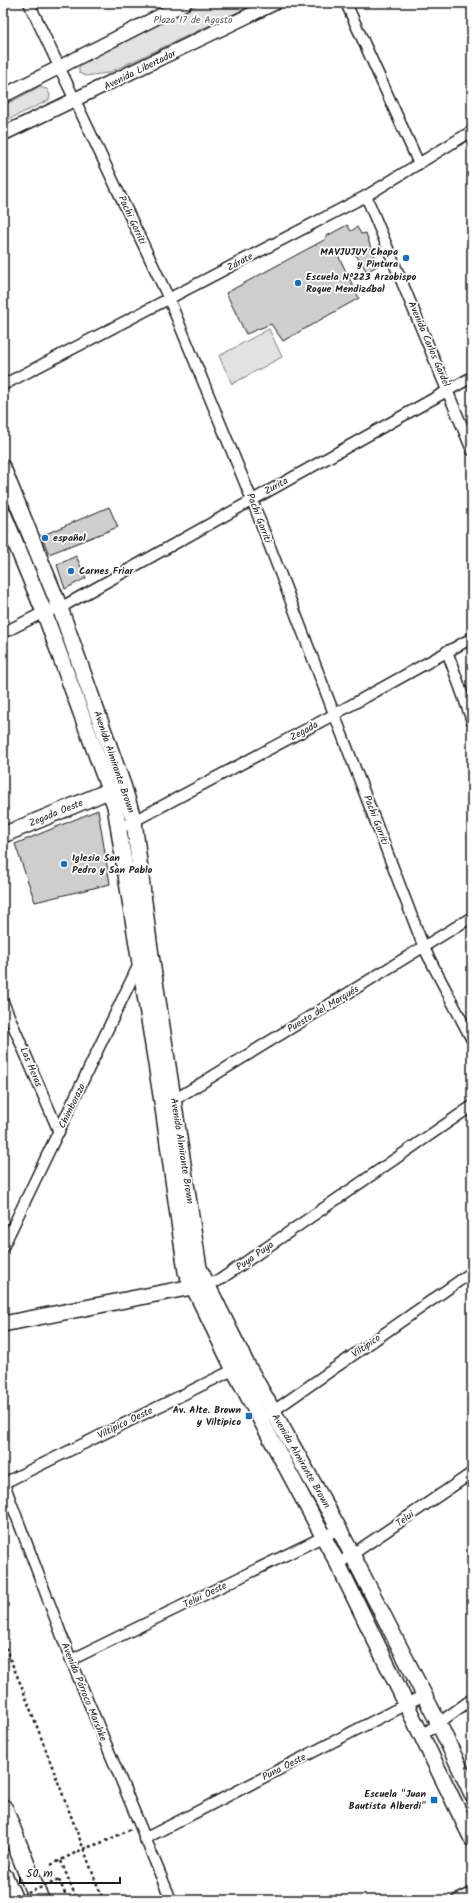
<svg xmlns="http://www.w3.org/2000/svg" width="475" height="1903" viewBox="0 0 475 1903" font-family="Kalam,sans-serif">
  <style>
    .green { fill: #e2e2e2; stroke: #7f7f7f }
    .building { fill: #cecece; stroke: #1c1c1c }
    .lines { fill: none; stroke-linecap: round; stroke-linejoin: round }
    .minor-casing { stroke: #1c1c1c; stroke-width: 13 }
    .tertiary-casing { stroke: #1c1c1c; stroke-width: 16 }
    .secondary-casing { stroke: #1c1c1c; stroke-width: 18 }
    .motorway-casing { stroke: #1c1c1c; stroke-width: 22 }
    .path { stroke: #1c1c1c; stroke-width: 2.5; stroke-dasharray: 3 3; stroke-linecap: butt }
    .minor { stroke: #fff; stroke-width: 10 }
    .tertiary { stroke: #fff; stroke-width: 13 }
    .secondary { stroke: #fff; stroke-width: 15 }
    .motorway { stroke: #fff; stroke-width: 19 }
    .path-bridge { stroke: #1c1c1c; stroke-width: 2.5; stroke-dasharray: 3 3; stroke-linecap: butt }
    .poi-dot { fill: #1f6fb2; stroke: #fff; stroke-width: 1.5 }
    .labels { text-anchor: middle; dominant-baseline: central; stroke-width: 3.5; stroke-linejoin: round; paint-order: stroke }
    .park-label { font-size: 10px; fill: #575757; stroke: #fff }
    .street-label { font-size: 10px; fill: #1c1c1c; stroke: #fff }
    .poi-label { font-size: 10px; font-weight: bold; fill: #1c1c1c; stroke: #fff; text-anchor: start }
  </style>
  <rect width="100%" height="100%" fill="#fff"/>
  <filter id="ink" filterUnits="userSpaceOnUse"><feTurbulence type="fractalNoise" baseFrequency=".025" numOctaves="2"/><feDisplacementMap in="SourceGraphic" scale="8" xChannelSelector="R" yChannelSelector="G"/><feConvolveMatrix kernelMatrix="1 2 1 2 8 2 1 2 1" color-interpolation-filters="sRGB"/></filter>
  <g filter="url(#ink)">
    <!-- green -->
    <g class="green">
      <polygon points="201,3 257,3 108,73 86,76 79,73 79,67 82,63"/>
      <polygon points="39,87 47,89 50,95 49,100 3,122 3,106"/>
      <polygon points="269,329 282,357 232,384 219,356"/>
    </g>
    <!-- building -->
    <g class="building">
      <polygon points="347,225 351,231 357,227 361,234 366,233 377,266 367,272 356,255 351,251 346,250 337,253 359,298 283,341 271,324 246,334 226,293 326,239 325,237"/>
      <polygon points="109,507 118,527 49,554 41,536"/>
      <polygon points="76,556 86,578 65,589 57,565"/>
      <polygon points="98,810 110,884 35,902 15,844"/>
    </g>
    <g class="lines">
      <defs>
        <g id="minor">
          <polyline points="29,3 169,299 252,500 424,948 472,1040"/>
          <polyline points="346,3 419,164"/>
          <polyline points="366,196 472,450"/>
          <polyline points="3,385 366,196 472,131"/>
          <polyline points="3,633 44,612 60,608 472,377"/>
          <polyline points="447,651 472,721"/>
          <polyline points="119,829 335,714 472,638"/>
          <polyline points="3,1002 59,1132"/>
          <polyline points="169,1103 472,917"/>
          <polyline points="3,1247 140,962"/>
          <polyline points="206,1284 218,1281 472,1106"/>
          <polyline points="269,1414 472,1272"/>
          <polyline points="3,1481 71,1660 171,1900"/>
          <polyline points="4,1483 239,1367"/>
          <polyline points="338,1564 472,1473"/>
          <polyline points="71,1660 339,1529"/>
          <polyline points="421,1736 472,1699"/>
          <polyline points="144,1839 424,1695"/>
          <polyline points="457,1900 472,1893"/>
        </g>
        <g id="tertiary">
          <polyline points="3,96 185,3"/>
          <polyline points="3,134 275,3"/>
        </g>
        <g id="secondary">
          <polyline points="3,468 60,608 123,785 134,821 149,942 199,1268 246,1363 339,1529 439,1724 472,1794"/>
          <polyline points="3,513 44,612 115,806 163,1108 186,1272 234,1370 338,1564 472,1839"/>
          <polyline points="3,835 118,787"/>
          <polyline points="3,1324 202,1285"/>
        </g>
        <g id="motorway">
          <polyline points="3,1809 39,1900"/>
          <polyline points="3,1877 13,1900"/>
        </g>
      </defs>
      <!-- minor casing -->
      <use href="#minor" class="minor-casing"/>
      <!-- tertiary casing -->
      <use href="#tertiary" class="tertiary-casing"/>
      <!-- secondary casing -->
      <use href="#secondary" class="secondary-casing"/>
      <!-- motorway casing -->
      <use href="#motorway" class="motorway-casing"/>
      <!-- path -->
      <g class="path">
        <polyline points="3,1642 23,1690 103,1900"/>
        <polyline points="61,1861 77,1900"/>
        <polyline points="51,1865 83,1849 106,1841 131,1829"/>
        <polyline points="59,1880 68,1900"/>
      </g>
      <!-- minor -->
      <use href="#minor" class="minor"/>
      <!-- tertiary -->
      <use href="#tertiary" class="tertiary"/>
      <!-- secondary -->
      <use href="#secondary" class="secondary"/>
      <!-- motorway -->
      <use href="#motorway" class="motorway"/>
      <!-- path-bridge -->
      <polyline class="path-bridge" points="11,1900 59,1880"/>
    </g>
  </g>
  <!-- markers -->
  <g class="poi-dot">
    <circle cx="406" cy="258" r="4"/>
    <circle cx="298" cy="283" r="4"/>
    <circle cx="45" cy="538" r="4"/>
    <circle cx="71" cy="571" r="4"/>
    <circle cx="64" cy="864" r="4"/>
    <rect x="245" y="1412" width="8" height="8" rx="2"/>
    <rect x="430" y="1796" width="8" height="8" rx="2"/>
  </g>
  <g class="labels">
    <!-- park labels -->
    <g class="park-label">
      <text x="193" y="20">Plaza 17 de Agosto</text>
    </g>
    <!-- street labels -->
    <g class="street-label">
      <text transform="translate(140 70) rotate(-26)">Avenida Libertador</text>
      <text transform="translate(132 220) rotate(65)">Pachi Gorriti</text>
      <text transform="translate(240 262) rotate(-28)">Zárate</text>
      <text transform="translate(429 344) rotate(67)">Avenida Carlos Gardel</text>
      <text transform="translate(276 486) rotate(-29)">Zurita</text>
      <text transform="translate(259 518) rotate(69)">Pachi Gorriti</text>
      <text transform="translate(304 731) rotate(-28)">Zegada</text>
      <text transform="translate(114 762) rotate(71)">Avenida Almirante Brown</text>
      <text transform="translate(56 813) rotate(-22)">Zegada Oeste</text>
      <text transform="translate(376 820) rotate(69)">Pachi Gorriti</text>
      <text transform="translate(323 1009) rotate(-31)">Puesto del Marqués</text>
      <text transform="translate(31 1067) rotate(67)">Las Heras</text>
      <text transform="translate(72 1106) rotate(-64)">Chimborazo</text>
      <text transform="translate(182 1151) rotate(81)">Avenida Almirante Brown</text>
      <text transform="translate(255 1256) rotate(-35)">Puya Puya</text>
      <text transform="translate(366 1346) rotate(-35)">Viltipico</text>
      <text transform="translate(125 1423) rotate(-26)">Viltipico Oeste</text>
      <text transform="translate(301 1461) rotate(60)">Avenida Almirante Brown</text>
      <text transform="translate(405 1519) rotate(-35)">Telui</text>
      <text transform="translate(205 1595) rotate(-26)">Telui Oeste</text>
      <text transform="translate(84 1692) rotate(68)">Avenida Párroco Marshke</text>
      <text transform="translate(284 1767) rotate(-27)">Puna Oeste</text>
    </g>
    <!-- poi labels -->
    <g class="poi-label">
      <text x="398" y="252" text-anchor="end">MAVJUJUY Chapa<tspan x="398" dy="12">y Pintura</tspan></text>
      <text x="306" y="277">Escuela Nº223 Arzobispo<tspan x="306" dy="12">Roque Mendizábal</tspan></text>
      <text x="53" y="538">español</text>
      <text x="79" y="571">Carnes Friar</text>
      <text x="72" y="858">Iglesia San<tspan x="72" dy="12">Pedro y San Pablo</tspan></text>
      <text x="241" y="1410" text-anchor="end">Av. Alte. Brown<tspan x="241" dy="12">y Viltipico</tspan></text>
      <text x="426" y="1794" text-anchor="end">Escuela "Juan<tspan x="426" dy="12">Bautista Alberdi"</tspan></text>
    </g>
  </g>
  <!-- margin -->
  <rect width="475" height="1903" fill="none" stroke="#fff" stroke-width="16"/>
  <rect x="8" y="8" width="459" height="1887" fill="none" stroke="#1c1c1c" stroke-width="1.5" filter="url(#ink)"/>
  <!-- scale -->
  <path d="M20 1877v6h100v-6" fill="none" stroke="#1c1c1c" stroke-width="2"/>
  <text x="26" y="1877" font-size="12" fill="#1c1c1c" stroke="#ffffff" stroke-width="3" paint-order="stroke">50 m</text>
</svg>
